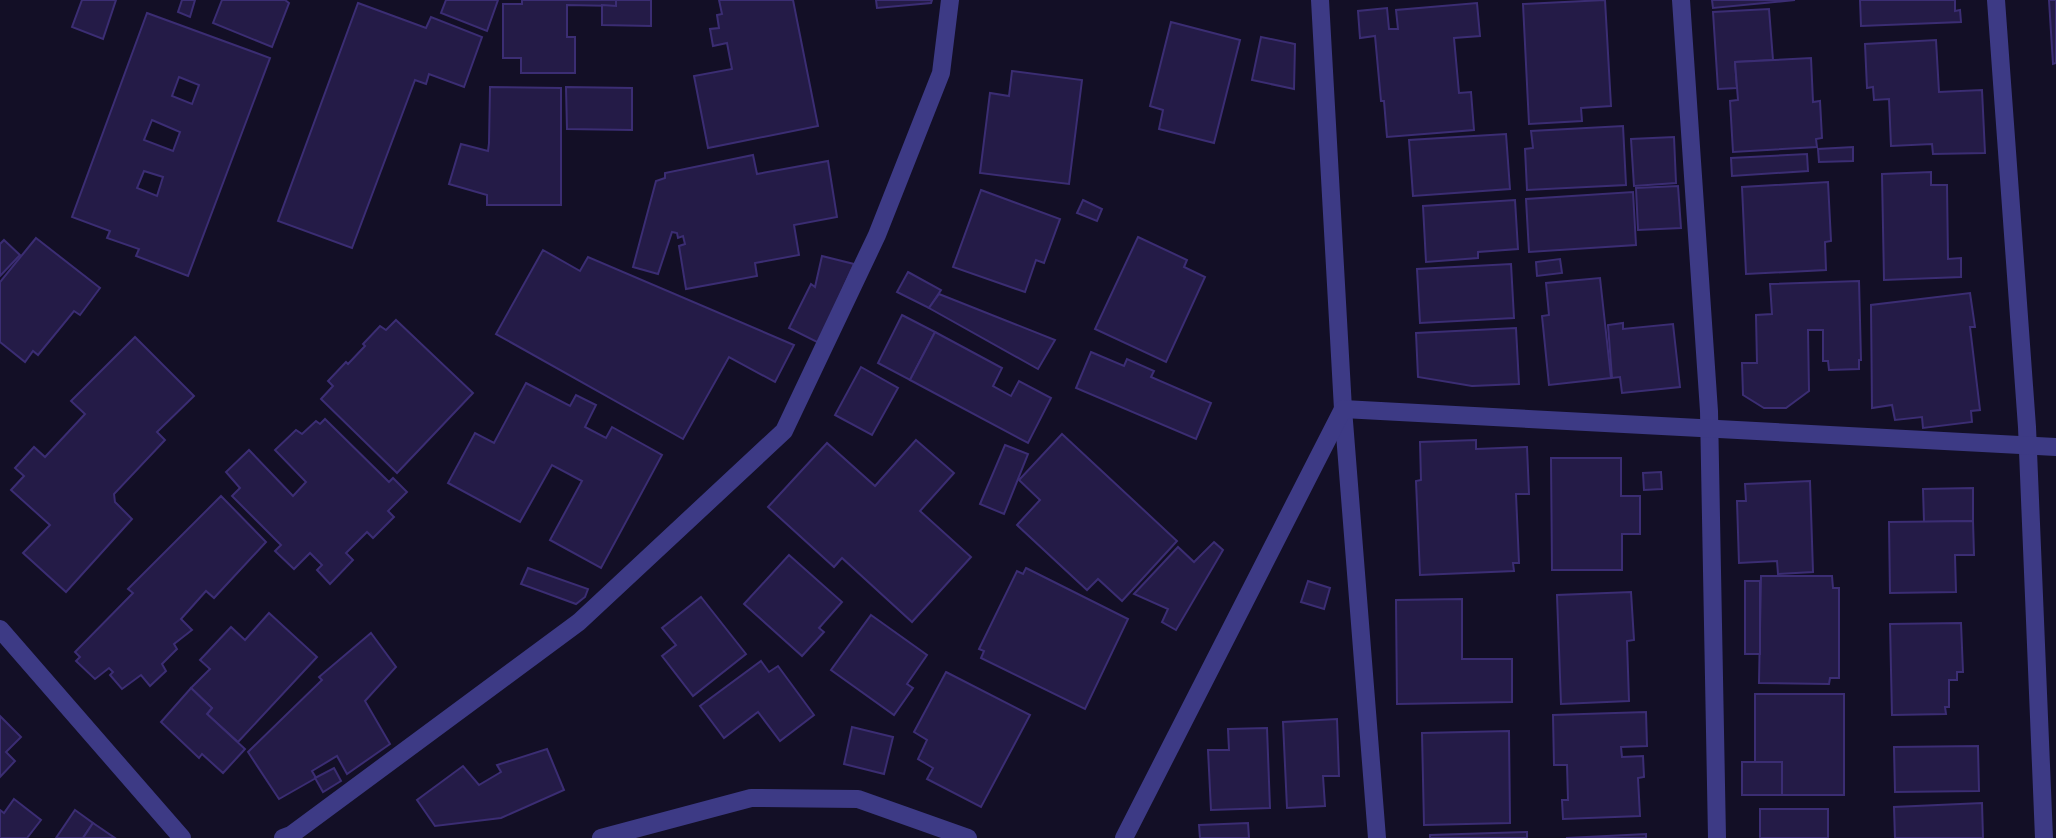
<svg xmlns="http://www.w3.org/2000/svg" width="2056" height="838" viewBox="0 0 2056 838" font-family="Arial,sans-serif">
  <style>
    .building { fill: #241b47; stroke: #3b2d73; stroke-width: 2; fill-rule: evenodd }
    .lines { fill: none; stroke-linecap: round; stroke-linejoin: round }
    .minor { stroke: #3d3a85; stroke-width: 18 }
  </style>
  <rect width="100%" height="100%" fill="#130f26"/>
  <!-- building -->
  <g class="building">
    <polygon points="82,0 116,0 103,39 72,27"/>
    <polygon points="182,0 195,0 190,17 178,12"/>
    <polygon points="222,0 285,0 289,3 272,47 213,23"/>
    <polygon points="446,0 498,0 487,31 441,13"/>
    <polygon points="522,0 616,0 616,6 567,5 567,37 575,37 575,73 521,73 521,58 503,58 503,4 522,4"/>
    <polygon points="616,0 651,0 651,26 602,25 602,5 616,6"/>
    <polygon points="719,0 793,0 818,126 708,148 694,76 732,69 727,43 713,46 710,29 719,28 717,15 722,14"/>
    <polygon points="876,0 932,0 931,3 877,8"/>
    <polygon points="1605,0 1611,106 1581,108 1582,121 1529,124 1523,4"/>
    <polygon points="1712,0 1795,0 1713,8"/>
    <polygon points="1860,0 1955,0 1955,11 1960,10 1961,22 1861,26"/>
    <polygon points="2049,0 2056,0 2056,63 2053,64"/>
    <polygon points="358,3 426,28 431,17 482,37 464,87 429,74 426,84 415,80 352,248 278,221"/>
    <polygon points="1477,3 1480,36 1454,38 1459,93 1471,92 1474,130 1387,137 1384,101 1381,101 1375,36 1360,38 1358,11 1387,8 1389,29 1398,29 1396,10"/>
    <polygon points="1769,9 1773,60 1735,62 1737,88 1718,89 1713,12"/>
    <path d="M147 13 270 58 188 276 136 256 139 249 107 238 110 231 72 217ZM179 77 199 85 192 104 172 96ZM152 120 180 132 173 151 144 140ZM144 171 163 177 157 196 137 188Z"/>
    <polygon points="1171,22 1240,40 1214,143 1159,129 1163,110 1150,106"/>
    <polygon points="1261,37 1295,44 1294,89 1252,80"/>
    <polygon points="1936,40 1939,92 1982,90 1985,153 1933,154 1932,144 1891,146 1889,99 1874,100 1873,87 1867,88 1865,44"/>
    <polygon points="1811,58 1813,102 1820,101 1822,138 1816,139 1817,147 1733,152 1730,101 1738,100 1735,62"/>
    <polygon points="1012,71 1082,80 1069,184 980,173 990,93 1009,96"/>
    <polygon points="490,87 561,88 561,205 487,205 487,195 449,184 461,144 488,151 489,143"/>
    <polygon points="566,87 632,88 632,130 567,129"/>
    <polygon points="1623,126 1626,185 1527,190 1525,149 1533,148 1531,131"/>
    <polygon points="1506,134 1510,189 1413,196 1409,140"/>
    <polygon points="1674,137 1676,183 1634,186 1631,139"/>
    <polygon points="1853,147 1853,161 1819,162 1818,149"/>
    <polygon points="1807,154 1808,171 1732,176 1731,158"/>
    <polygon points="753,155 757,174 828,161 837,217 794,225 799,255 755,263 757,276 686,289 679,246 685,244 683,236 678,238 677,233 672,232 658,274 633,267 656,181 665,178 665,173"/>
    <polygon points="1931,172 1931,185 1947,185 1948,259 1961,258 1961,277 1884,280 1882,174"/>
    <polygon points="1828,182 1831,241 1825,242 1826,270 1746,274 1742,187"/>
    <polygon points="1678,186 1681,228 1638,230 1636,188"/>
    <polygon points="981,190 1060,219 1044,263 1036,260 1025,292 953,267"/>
    <polygon points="1633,192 1636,245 1529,252 1526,199"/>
    <polygon points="1083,200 1102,209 1097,221 1077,213"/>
    <polygon points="1515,200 1518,249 1478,252 1478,258 1426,262 1423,206"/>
    <polygon points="1138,237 1187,260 1184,267 1205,277 1166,362 1095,329"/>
    <polygon points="36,238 100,288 80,315 74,311 38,355 33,351 25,362 0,342 0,282"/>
    <polygon points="4,240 20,255 0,276 0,244"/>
    <polygon points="543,250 580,271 588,257 794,345 775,382 729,357 683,439 496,334"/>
    <polygon points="822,256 854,264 819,343 789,328 811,284 815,287"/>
    <polygon points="1560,259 1562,273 1537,276 1536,262"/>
    <polygon points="1511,264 1514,318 1420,323 1417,269"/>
    <polygon points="908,272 941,290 929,308 897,292"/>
    <polygon points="1600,278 1611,378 1549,385 1542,316 1549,315 1546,283"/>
    <polygon points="1859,281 1861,360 1859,360 1859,369 1829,370 1828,361 1823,361 1823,330 1808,330 1809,391 1786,408 1764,408 1743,395 1742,363 1757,363 1756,315 1772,314 1770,284"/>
    <polygon points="1970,293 1975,327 1970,327 1980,410 1971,411 1972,422 1923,428 1922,417 1895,420 1892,405 1872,408 1871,305"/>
    <polygon points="939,294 1055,340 1038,369 929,308"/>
    <polygon points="902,315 935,332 910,380 878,363"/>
    <polygon points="396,320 473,393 397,473 321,399 333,386 328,381 346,362 348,364 365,346 363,344 380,326 386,330"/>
    <polygon points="1623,323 1623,329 1673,324 1680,387 1622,393 1620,377 1612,378 1608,325"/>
    <polygon points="1516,328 1519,384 1472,386 1418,377 1416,333"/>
    <polygon points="935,332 1002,368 993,386 1011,396 1019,381 1051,398 1028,443 910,380"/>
    <polygon points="135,337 194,396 157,432 165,440 114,494 115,502 132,519 66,592 23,553 50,525 11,490 24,476 15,468 34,447 45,457 85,414 71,401"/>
    <polygon points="1091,352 1124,366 1127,359 1154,371 1151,377 1211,403 1196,439 1076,388"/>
    <polygon points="861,367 898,388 872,435 835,415"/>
    <polygon points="526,383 570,406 576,395 596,405 585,427 606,438 612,427 662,455 601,568 550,540 582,481 552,465 520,522 448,483 475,433 494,443"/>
    <polygon points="325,419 389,482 393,478 407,492 388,511 394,517 373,538 367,532 346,553 353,560 330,584 317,570 322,565 310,553 294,569 275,551 281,545 232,496 240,488 226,472 249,450 293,496 306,482 275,450 296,430 302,434 316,421 320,424"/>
    <polygon points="1062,434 1177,541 1122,601 1098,579 1087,590 1017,525 1040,500 1019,480"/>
    <polygon points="916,440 954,473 920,511 971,557 912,622 842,558 834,567 768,507 827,443 875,486"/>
    <polygon points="1476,440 1476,449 1527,447 1529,494 1516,494 1519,563 1513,563 1514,571 1420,575 1416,481 1421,480 1420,442"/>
    <polygon points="1005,445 1028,454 1004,514 980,504"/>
    <polygon points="1551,458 1621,458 1621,496 1640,496 1640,534 1622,534 1622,570 1552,570"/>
    <polygon points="1661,472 1662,489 1644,490 1643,473"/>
    <polygon points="1810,481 1813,572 1778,574 1777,561 1739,563 1737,501 1746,501 1745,484"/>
    <polygon points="1973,488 1973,521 1924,522 1923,489"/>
    <polygon points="221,496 266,542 214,598 206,591 181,619 192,630 174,644 177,649 162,664 166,671 150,686 141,675 122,689 110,675 113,672 109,668 95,679 76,661 80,657 75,652 133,593 128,589"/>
    <polygon points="1973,521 1974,555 1955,555 1956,592 1890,593 1889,522"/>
    <polygon points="1214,542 1223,550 1176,630 1162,622 1168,609 1134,594 1178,547 1194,562"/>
    <polygon points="789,555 842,602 819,628 824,632 802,656 744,604"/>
    <polygon points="528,568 588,589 585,597 576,604 521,584"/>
    <polygon points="1026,568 1128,619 1085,709 981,658 984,651 979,649 1017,571 1023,574"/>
    <polygon points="1761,576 1832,576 1833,588 1839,588 1839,678 1830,678 1829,684 1759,683"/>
    <polygon points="1308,581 1330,588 1324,609 1301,602"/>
    <rect x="1745" y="581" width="15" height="73"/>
    <polygon points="1631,592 1634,640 1627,641 1629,701 1561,704 1557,595"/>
    <polygon points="701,597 746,654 693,696 662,656 676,645 662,628"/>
    <polygon points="1462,599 1462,659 1512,659 1512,702 1397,704 1396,600"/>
    <polygon points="269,613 317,657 238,742 207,714 212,708 191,688 210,669 200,660 231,627 245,640"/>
    <polygon points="871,615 927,655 907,684 913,688 894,715 831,670"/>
    <polygon points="1961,623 1963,672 1957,672 1957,680 1949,680 1949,707 1945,707 1946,714 1892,715 1890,624"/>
    <polygon points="371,633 396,667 365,701 390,744 347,774 337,756 312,771 316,778 279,799 248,752 322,680 319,677"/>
    <polygon points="761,661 769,672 778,666 814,715 780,741 758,712 724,738 700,706"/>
    <polygon points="946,672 1030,715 981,807 927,779 933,768 918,759 927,740 914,732"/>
    <polygon points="191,688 212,708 207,714 245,749 223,773 202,754 199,758 161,722"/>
    <polygon points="1755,694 1844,694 1844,795 1782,795 1782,762 1755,762"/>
    <polygon points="1646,712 1647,746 1621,747 1622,757 1643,756 1644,777 1638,778 1640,816 1563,819 1562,800 1568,800 1567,765 1554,765 1553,715"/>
    <polygon points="0,716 21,737 6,752 15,761 0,777"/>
    <polygon points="1337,719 1339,776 1323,776 1325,806 1287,808 1283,722"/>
    <polygon points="852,727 893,737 884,774 844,764"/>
    <polygon points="1267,728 1270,808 1211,810 1208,750 1229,750 1228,729"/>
    <polygon points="1509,731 1510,823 1424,825 1422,733"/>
    <polygon points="1978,746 1979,791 1895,792 1894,747"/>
    <polygon points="547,749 564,790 501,818 435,826 417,800 463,766 479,785 501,772 497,765"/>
    <rect x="1742" y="762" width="40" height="33"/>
    <polygon points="334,768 341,781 323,792 315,778"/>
    <polygon points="14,799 41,820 27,838 0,838 0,810 4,813"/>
    <polygon points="1982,803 1983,838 1895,838 1894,807"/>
    <rect x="1760" y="809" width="68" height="29"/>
    <polygon points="75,810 93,823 83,838 56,838"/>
    <polygon points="93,823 115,838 83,838"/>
    <polygon points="1248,823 1249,838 1200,838 1199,825"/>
    <polygon points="1527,832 1527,838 1430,838 1430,835"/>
    <polygon points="1646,834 1646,838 1566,838"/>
  </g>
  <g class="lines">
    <!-- minor -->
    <g class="minor">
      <polyline points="1320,0 1343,409 1377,838"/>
      <polyline points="1681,0 1709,411 1717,838"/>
      <polyline points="1996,0 2027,427 2044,838"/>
      <polyline points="0,629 182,838"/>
      <polyline points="283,838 291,835 579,622 784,431 877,235 941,73 950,0"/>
      <polyline points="601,838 751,798 858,799 968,838"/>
      <polyline points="1124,838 1343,409 2056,447"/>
    </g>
  </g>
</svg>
